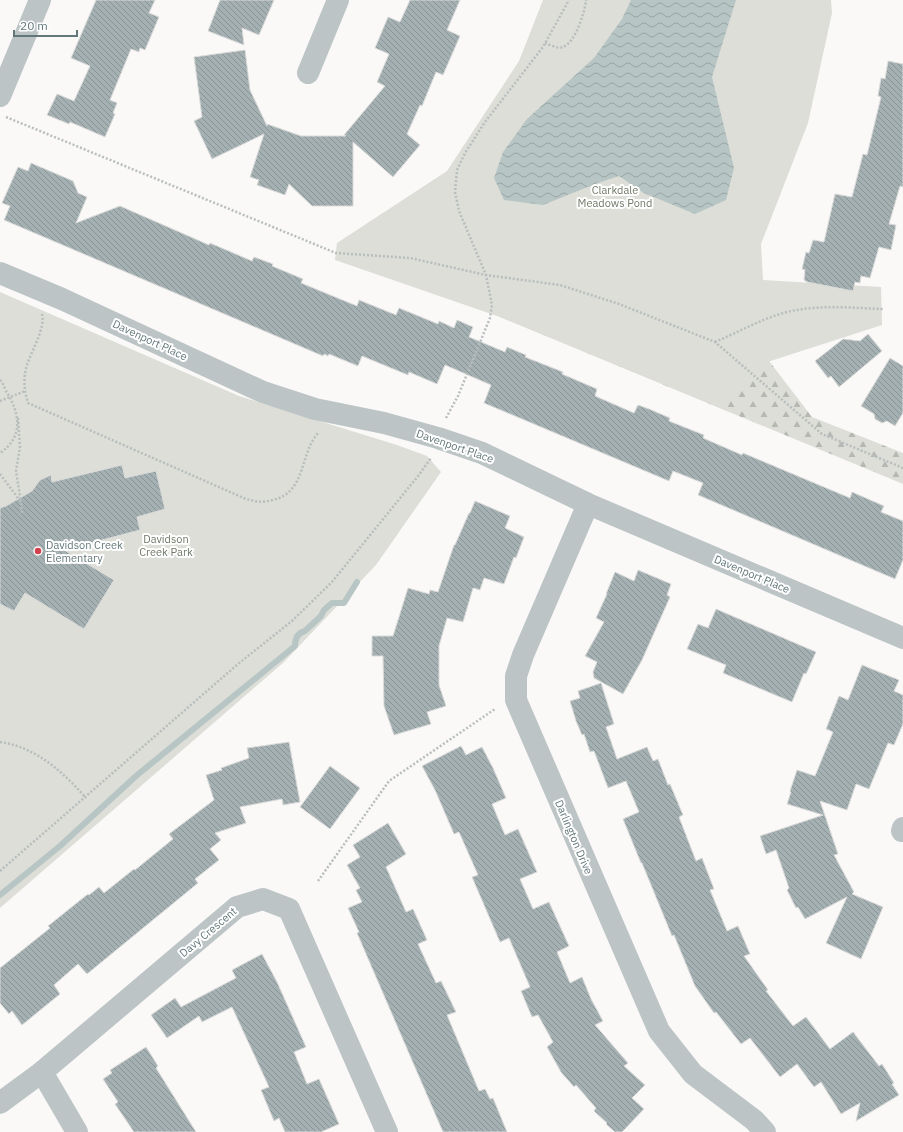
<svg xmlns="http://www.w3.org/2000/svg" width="903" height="1132" viewBox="0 0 903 1132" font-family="'IBM Plex Sans',sans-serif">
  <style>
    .forest { fill: url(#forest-firs) }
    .park { fill: #dcded7 }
    .water { fill: url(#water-waves) }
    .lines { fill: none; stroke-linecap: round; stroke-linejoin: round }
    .stream { stroke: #b7c5c4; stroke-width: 6 }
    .building { fill: url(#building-back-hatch); stroke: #dbdbda }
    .path { stroke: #b8bdbe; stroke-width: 2.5; stroke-dasharray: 2 2; stroke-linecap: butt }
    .minor { stroke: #bdc4c5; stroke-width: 22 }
    .poi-dot { fill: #d0414b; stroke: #fff; stroke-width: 1.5 }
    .labels { text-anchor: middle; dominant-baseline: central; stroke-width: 4; stroke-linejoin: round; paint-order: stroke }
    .park-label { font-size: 11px; fill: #6f7866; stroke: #fff }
    .street-label { font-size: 11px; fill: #637779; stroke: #fff }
    .poi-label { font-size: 11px; fill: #637779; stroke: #fff; text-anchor: start }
  </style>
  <defs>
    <pattern id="forest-firs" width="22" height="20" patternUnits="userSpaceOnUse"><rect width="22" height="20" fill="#dcded7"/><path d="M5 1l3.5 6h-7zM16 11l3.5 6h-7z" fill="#b6b9b3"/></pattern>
    <pattern id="water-waves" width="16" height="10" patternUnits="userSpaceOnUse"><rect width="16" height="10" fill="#b7c5c4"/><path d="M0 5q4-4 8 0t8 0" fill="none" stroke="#98a5a4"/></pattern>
    <pattern id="building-back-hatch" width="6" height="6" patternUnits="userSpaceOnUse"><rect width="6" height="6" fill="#a4b0b2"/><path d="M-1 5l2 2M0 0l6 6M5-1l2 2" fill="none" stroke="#899496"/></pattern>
  </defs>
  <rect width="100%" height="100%" fill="#faf9f8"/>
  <!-- forest -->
  <polygon class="forest" points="500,317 737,319 812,417 903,453 903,484"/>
  <!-- park -->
  <g class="park">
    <polygon points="543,0 831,0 832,13 808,123 761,244 763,280 881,287 882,325 761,364 723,409 500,317 335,260 337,243 447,171 519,61"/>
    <polygon points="0,292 239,396 397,445 427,456 441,472 376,565 283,663 0,908"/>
  </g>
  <!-- water -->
  <polygon class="water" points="631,0 736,0 712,77 734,168 726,200 695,214 644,193 619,176 595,184 543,205 504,200 494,178 503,152 527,119 594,58 622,19"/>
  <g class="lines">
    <!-- stream -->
    <path class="stream" d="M0 895 60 846 136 776 295 646C295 640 297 633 305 631L321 616 324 610 332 603H344L357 582"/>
  </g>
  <!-- building -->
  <g class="building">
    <polygon points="96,0 155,0 149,13 159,17 145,50 140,48 139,52 131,49 110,100 117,103 113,113 115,114 105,137 70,122 69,124 47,115 57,94 74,101 90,66 71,58"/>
    <polygon points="220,0 274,0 259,35 242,28 244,45 208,31"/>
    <polygon points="410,0 460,0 447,30 460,36 443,75 436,72 422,106 420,105 407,134 420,145 393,177 353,142 353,206 312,206 289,184 285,195 257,185 259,180 250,177 264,134 212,159 194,121 202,117 194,57 245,50 250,90 267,126 267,124 301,136 346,136 344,135 385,86 377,82 389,54 375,48 388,17 400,22"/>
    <polygon points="888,61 903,64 903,187 900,186 889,224 896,225 891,250 879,247 870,278 861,276 860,283 855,282 853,291 807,282 804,280 805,270 802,269 806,252 809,253 813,240 824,242 835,194 852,197 863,154 867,155 881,97 878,96 881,78 885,79"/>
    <polygon points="31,163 73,181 78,193 87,197 76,223 120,206 209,245 210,243 252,261 254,257 273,264 272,266 303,279 301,283 357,306 359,300 396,315 399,308 438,324 439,321 454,328 457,320 473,327 469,337 505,352 507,347 526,355 525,357 563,372 562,374 597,389 595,396 634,413 638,405 649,409 670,418 669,421 704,435 703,438 742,455 743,453 850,498 852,492 884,506 881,512 903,521 903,560 895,579 698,495 703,483 673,471 669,481 484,403 491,385 445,365 437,384 409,372 408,375 362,356 358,366 329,354 328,356 324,354 323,356 4,220 10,206 2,203 18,167 28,171"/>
    <polygon points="868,334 882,351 839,387 831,376 828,378 815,361 843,339 860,341"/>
    <polygon points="890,358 903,366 903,413 895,426 887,421 882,423 875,419 874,414 861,406"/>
    <polygon points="122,465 125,478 156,471 165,509 137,517 140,530 64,550 114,580 84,629 25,593 14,611 0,604 0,508 6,506 32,491 40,480 51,475 52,482"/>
    <polygon points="475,501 510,516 505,528 524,537 516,558 514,557 504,584 484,578 480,590 473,588 463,622 447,618 439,646 439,685 446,706 427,712 431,724 394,735 384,706 383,656 372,656 372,636 393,636 408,588 429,594 430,590 438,592 454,545 455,545 469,513 470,513"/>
    <polygon points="638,570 671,584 667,595 670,597 642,660 623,694 594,678 593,672 597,662 585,656 604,622 596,618 607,594 606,594 615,572 634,581"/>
    <polygon points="716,609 816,652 806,674 804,673 792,702 723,673 726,665 687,649 698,624 708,628"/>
    <polygon points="862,665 899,680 894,691 903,695 903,724 894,745 888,743 869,789 856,784 847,810 820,801 838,854 834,855 854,892 852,894 883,907 861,959 826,943 847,897 805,919 798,907 796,908 787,890 789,888 776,850 766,854 760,836 823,815 787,804 791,792 790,791 797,770 815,776 833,732 826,729 839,696 848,700"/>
    <polygon points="601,683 614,724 606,727 617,759 647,747 653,761 658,759 668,785 670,784 683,815 679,817 696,861 702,858 714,889 710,890 727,931 738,926 750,954 744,956 768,990 766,991 793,1026 806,1017 830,1049 853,1032 879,1066 882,1064 894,1083 892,1084 899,1095 856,1121 860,1103 841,1114 821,1082 814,1087 797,1064 780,1077 750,1038 741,1044 716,1012 714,1013 695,986 674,935 672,936 642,863 641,863 623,819 639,812 626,781 608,788 594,751 590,752 584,734 582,735 576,721 570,701 580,698 578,691"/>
    <polygon points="289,742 300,802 283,805 282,799 240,807 246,823 215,833 221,840 210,849 219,860 195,879 198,883 87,974 78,964 54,985 60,994 22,1025 12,1011 9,1014 0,1003 0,968 50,928 48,926 88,894 89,895 99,887 104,893 134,869 135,870 173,839 169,834 214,800 206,775 222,770 221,768 249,758 247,748"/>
    <polygon points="461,746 466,755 482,747 493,768 506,798 492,804 505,835 518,829 537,872 520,879 533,909 549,902 569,946 557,952 570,983 582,977 591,999 603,1021 595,1025 628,1063 624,1066 645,1085 632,1098 644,1109 622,1132 615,1132 606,1124 607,1123 594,1111 596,1108 576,1085 574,1087 561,1072 547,1047 553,1042 538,1015 532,1017 521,991 530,987 509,938 500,942 472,877 478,875 459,832 454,834 435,790 422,766"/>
    <polygon points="330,766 360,788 330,829 300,807"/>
    <polygon points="388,823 406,854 386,867 406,912 413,909 427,940 418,944 436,983 441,981 456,1012 447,1015 479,1091 485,1089 490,1099 493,1098 507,1132 443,1132 357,933 359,932 348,908 362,902 356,890 360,888 347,865 360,857 353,845"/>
    <polygon points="262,954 277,982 306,1047 294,1052 307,1084 319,1079 339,1124 321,1132 285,1132 279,1118 274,1121 261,1090 269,1087 232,1007 202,1022 199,1016 167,1038 151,1015 175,998 181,1007 236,978 232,970"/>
    <polygon points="146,1047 158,1066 156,1068 196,1132 134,1132 115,1104 118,1102 103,1079 112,1073 110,1070"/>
  </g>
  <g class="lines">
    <!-- path -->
    <g class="path">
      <path d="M545 43C550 45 558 49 563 47 575 43 585 12 586 0"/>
      <polyline points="6,117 336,253 410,258 486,275 560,285 619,304 715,342 822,434 903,468"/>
      <path d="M42 314C46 327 31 352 27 365 23 378 24 390 28 403L246 499C258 502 260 503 273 500 307 492 299 453 319 432"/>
      <path d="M715 342C741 331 770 314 797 310 825 305 855 308 883 309"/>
      <path d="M0 380C3 383 4 387 6 391 20 413 24 437 0 453"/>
      <polyline points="0,401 25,391"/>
      <polyline points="18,418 20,447 16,471 21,502"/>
      <polyline points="446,418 458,396 490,318 492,305 486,275 459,211 455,192 457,170 465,153 485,122 543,47 569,0"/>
      <polyline points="0,474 21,502 22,514"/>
      <path d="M0 742C36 747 63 772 86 798"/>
      <polyline points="0,871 238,664 293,620 332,582 418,476 431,458"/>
      <polyline points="318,881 389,781 495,709"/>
    </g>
    <!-- minor -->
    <g class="minor">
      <polyline points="308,73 338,0"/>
      <polyline points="0,96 40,0"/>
      <polyline points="0,273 62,299 263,392 315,409 384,423 438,438 482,453 588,504 903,638"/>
      <polyline points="588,504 523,655 516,676 516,700 659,1031 693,1074 754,1120 765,1132"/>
      <polyline points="902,831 903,828"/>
      <polyline points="42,1072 77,1132"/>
      <polyline points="0,1103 42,1072 237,907 263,899 289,909 387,1132"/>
    </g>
  </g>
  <!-- markers -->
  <circle class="poi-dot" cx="38" cy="551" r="4"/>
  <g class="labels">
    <!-- park labels -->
    <g class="park-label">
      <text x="615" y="190">Clarkdale<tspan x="615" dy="13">Meadows Pond</tspan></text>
      <text x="166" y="539">Davidson<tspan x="166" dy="13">Creek Park</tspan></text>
    </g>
    <!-- street labels -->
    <g class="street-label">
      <text transform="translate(150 340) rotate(25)">Davenport Place</text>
      <text transform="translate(455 446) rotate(19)">Davenport Place</text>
      <text transform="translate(752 574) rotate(23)">Davenport Place</text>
      <text transform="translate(574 837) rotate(67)">Darlington Drive</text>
      <text transform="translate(208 932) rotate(-40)">Davy Crescent</text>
    </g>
    <!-- poi labels -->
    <g class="poi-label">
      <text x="46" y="545">Davidson Creek<tspan x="46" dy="13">Elementary</tspan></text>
    </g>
  </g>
  <!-- scale -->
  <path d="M14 30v6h63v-6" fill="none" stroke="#637779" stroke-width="2"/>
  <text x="20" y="30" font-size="12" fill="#637779" stroke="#ffffff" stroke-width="3" paint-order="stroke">20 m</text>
</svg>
